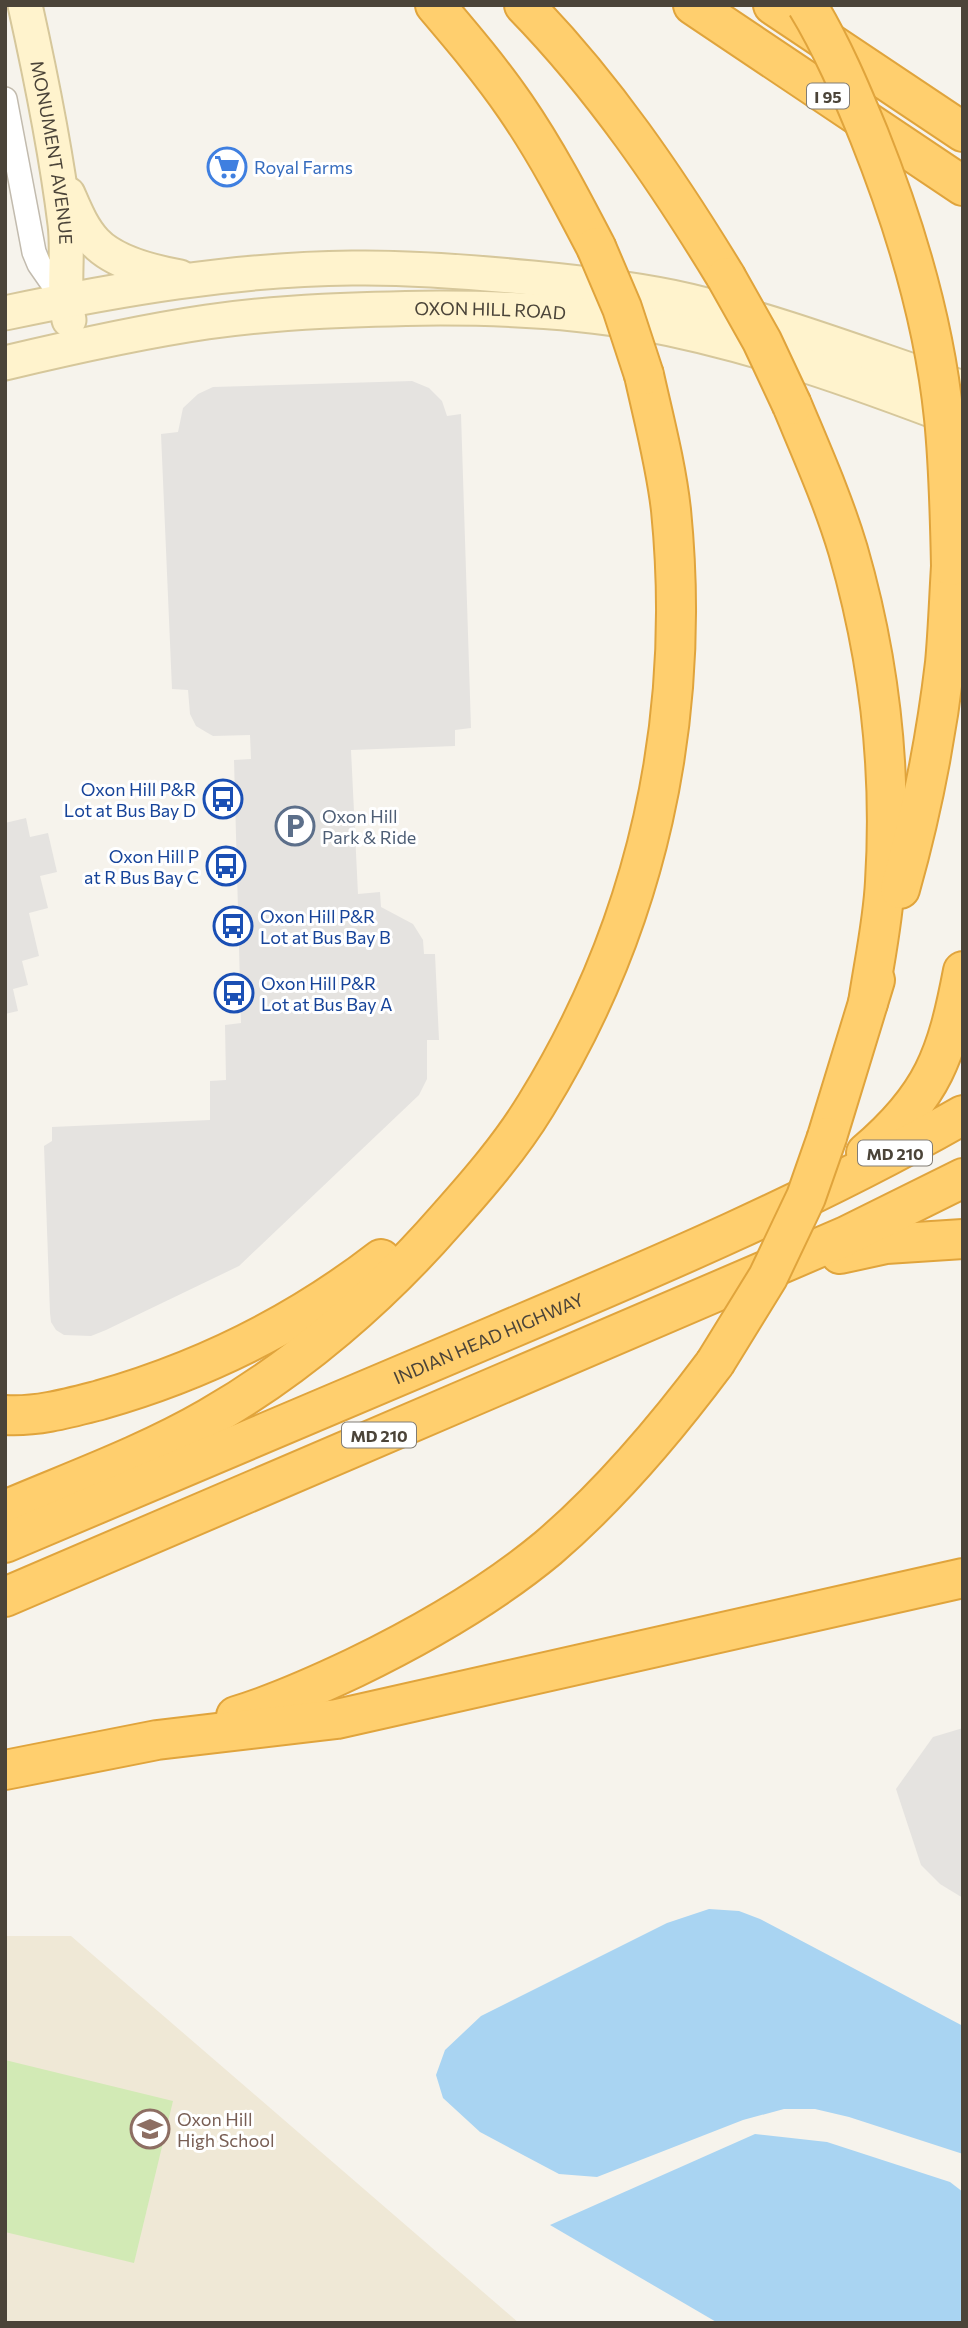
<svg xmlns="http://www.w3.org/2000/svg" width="968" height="2328" viewBox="0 0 968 2328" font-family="Commissioner,sans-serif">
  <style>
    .education { fill: #efe8d6 }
    .pitch { fill: #d2eab5 }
    .parking { fill: #e5e3e0 }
    .water { fill: #a9d4f2 }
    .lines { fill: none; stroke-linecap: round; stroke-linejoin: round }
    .street-casing { stroke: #c2bbae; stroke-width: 26 }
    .secondary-casing { stroke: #d6c79b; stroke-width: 37 }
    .highway-casing { stroke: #e0a43c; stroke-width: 42 }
    .street { stroke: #fff; stroke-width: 23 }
    .secondary { stroke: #fff3cd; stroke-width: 33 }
    .highway { stroke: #ffcf6e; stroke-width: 38 }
    .highway-bridge-casing { stroke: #e0a43c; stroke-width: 42; stroke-linecap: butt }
    .highway-bridge { stroke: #ffcf6e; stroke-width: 38 }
    .labels { text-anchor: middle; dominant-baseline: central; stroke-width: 6; stroke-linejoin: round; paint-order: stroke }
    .shield { fill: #fff; stroke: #817c74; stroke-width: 2 }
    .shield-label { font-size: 16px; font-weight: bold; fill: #4b4439 }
    .street-label { font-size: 18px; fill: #4b4439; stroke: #fff }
    .shop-label { font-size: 18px; fill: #366cbe; stroke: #fff; text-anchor: start }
    .transit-label { font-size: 18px; fill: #164399; stroke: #fff; text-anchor: end }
    .service-label { font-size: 18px; fill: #4e5e75; stroke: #fff; text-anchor: start }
    .education-label { font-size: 18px; fill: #785e54; stroke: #fff; text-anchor: start }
  </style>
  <rect width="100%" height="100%" fill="#f6f3ec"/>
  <!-- education -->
  <polygon class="education" points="5,1936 71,1936 519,2323 5,2323"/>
  <!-- pitch -->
  <polygon class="pitch" points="5,2060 173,2101 134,2263 5,2232"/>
  <!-- parking -->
  <g class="parking">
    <polygon points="412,381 429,388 442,401 447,416 461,414 471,728 455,730 455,746 351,750 358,894 380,892 381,907 413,924 423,940 424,954 435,954 439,1040 427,1040 427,1079 419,1095 239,1266 106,1330 91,1336 64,1335 56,1330 51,1322 50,1313 44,1146 52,1141 52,1127 210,1120 210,1081 226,1080 225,1025 241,1023 234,760 251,759 250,735 213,736 206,732 196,726 190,714 188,690 172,689 161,434 178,432 183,408 198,394 213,387"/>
    <polygon points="26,818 30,837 48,833 57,872 40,876 48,908 29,913 39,956 22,961 28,985 13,989 18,1011 5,1014 5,823"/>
    <polygon points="963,1728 963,1898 940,1884 921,1865 896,1789 933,1737"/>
  </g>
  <!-- water -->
  <g class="water">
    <polygon points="709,1909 739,1911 760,1919 963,2026 963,2154 849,2117 815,2109 784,2109 743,2120 597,2177 559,2174 480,2132 443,2098 436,2075 445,2050 481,2016 667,1923"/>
    <polygon points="755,2134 827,2142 950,2182 963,2192 963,2323 718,2323 550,2225"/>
  </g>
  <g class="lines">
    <defs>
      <polyline id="street" points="5,99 34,252 39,264 64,300"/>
      <g id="secondary">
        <path id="s1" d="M25 5C41 77 56 151 65 224 69 256 62 288 69 320"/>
        <path d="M68 194C75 210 82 228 95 242 115 263 153 272 180 277"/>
        <path d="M5 313C119 289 236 269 352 268 412 267 472 272 532 278 585 283 638 289 690 301 782 323 872 358 963 388"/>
        <path id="s2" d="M5 363C72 347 139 332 207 322 284 311 362 309 440 308 507 308 574 311 640 323 751 343 858 382 963 422"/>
      </g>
      <g id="highway">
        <path d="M435 5C463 38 491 71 515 106 546 151 571 199 596 247"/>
        <path d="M524 5C603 86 667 180 726 277"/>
        <polyline points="693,5 963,186"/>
        <polyline points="773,5 963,132"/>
        <path d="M792 405C812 453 833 500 848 550 879 657 892 770 885 882 883 922 874 963 868 1003"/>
        <path d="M900 889C921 815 936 739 945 663 948 631 949 598 951 566"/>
        <polyline points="827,1137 875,980"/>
        <path d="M866 1153C933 1096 947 1055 963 971"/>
        <polyline points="840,1254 886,1244 963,1239"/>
        <path d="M5 1415C37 1417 69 1408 100 1400 202 1371 297 1324 381 1259"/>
        <path d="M5 1510C73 1481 145 1455 209 1418 298 1367 380 1296 447 1219 479 1183 511 1146 536 1105 647 925 692 721 671 510 666 465 654 420 644 375"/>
        <path id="s3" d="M5 1543C170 1474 334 1404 498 1334 656 1267 814 1200 963 1115"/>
        <polyline points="5,1597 846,1236 963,1178"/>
        <path d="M236 1716C276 1704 316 1686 354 1668 422 1635 489 1597 548 1548 611 1494 665 1430 715 1363"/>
        <polyline points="5,1770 157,1740 337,1719 963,1578"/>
      </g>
    </defs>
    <!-- street casing -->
    <use href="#street" class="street-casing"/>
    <!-- secondary casing -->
    <use href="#secondary" class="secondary-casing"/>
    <!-- highway casing -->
    <use href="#highway" class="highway-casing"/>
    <!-- street -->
    <use href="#street" class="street"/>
    <!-- secondary -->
    <use href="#secondary" class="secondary"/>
    <!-- highway -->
    <use href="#highway" class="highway"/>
    <defs>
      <g id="highway-bridge">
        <path d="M807 5C832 46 851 91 869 135 905 225 934 320 944 418 949 467 950 517 951 566"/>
        <polyline points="596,247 622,308 644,375"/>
        <polyline points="726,277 762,341 792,405"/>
        <polyline points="715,1363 768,1277 806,1197 827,1137"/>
      </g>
    </defs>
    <!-- highway-bridge casing -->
    <use href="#highway-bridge" class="highway-bridge-casing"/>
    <!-- highway-bridge -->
    <use href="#highway-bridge" class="highway-bridge"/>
  </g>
  <!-- icons -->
  <defs>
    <symbol id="supermarket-ring" viewBox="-11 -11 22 22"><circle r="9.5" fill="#fff" stroke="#3f7fe0" stroke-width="1.5"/><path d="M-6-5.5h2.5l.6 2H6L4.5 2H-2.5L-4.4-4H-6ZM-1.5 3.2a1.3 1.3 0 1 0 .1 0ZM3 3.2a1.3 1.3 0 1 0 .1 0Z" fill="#3f7fe0"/></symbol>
    <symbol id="bus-ring" viewBox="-11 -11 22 22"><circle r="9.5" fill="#fff" stroke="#1a4fb4" stroke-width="1.5"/><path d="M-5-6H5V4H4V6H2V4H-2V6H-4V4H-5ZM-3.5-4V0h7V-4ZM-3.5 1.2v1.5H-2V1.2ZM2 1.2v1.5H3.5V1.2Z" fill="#1a4fb4"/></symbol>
    <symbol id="parking-ring" viewBox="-11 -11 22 22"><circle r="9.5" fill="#fff" stroke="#5c6f8a" stroke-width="1.5"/><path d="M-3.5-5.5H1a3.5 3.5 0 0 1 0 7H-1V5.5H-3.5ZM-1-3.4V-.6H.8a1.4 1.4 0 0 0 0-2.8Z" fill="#5c6f8a"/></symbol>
    <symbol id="school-ring" viewBox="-11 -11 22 22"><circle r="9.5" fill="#fff" stroke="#8d6e63" stroke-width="1.5"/><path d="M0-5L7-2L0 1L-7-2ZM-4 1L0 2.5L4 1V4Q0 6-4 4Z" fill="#8d6e63"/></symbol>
  </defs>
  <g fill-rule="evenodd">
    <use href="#supermarket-ring" x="205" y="145" width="44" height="44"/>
    <use href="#bus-ring" x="201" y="777" width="44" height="44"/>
    <use href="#parking-ring" x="273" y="804" width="44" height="44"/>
    <use href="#bus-ring" x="204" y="844" width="44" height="44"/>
    <use href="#bus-ring" x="211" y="904" width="44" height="44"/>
    <use href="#bus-ring" x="212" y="971" width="44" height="44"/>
    <use href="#school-ring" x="128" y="2107" width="44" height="44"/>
  </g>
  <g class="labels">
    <!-- shield labels -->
    <g class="shield">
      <rect x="807" y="83.5" width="42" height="25" rx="5"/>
      <rect x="858" y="1140.5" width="74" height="25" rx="5"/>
      <rect x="342" y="1422.5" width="74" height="25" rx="5"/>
    </g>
    <g class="shield-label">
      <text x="828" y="96">I 95</text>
      <text x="895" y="1153">MD 210</text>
      <text x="379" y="1435">MD 210</text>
    </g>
    <!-- street labels -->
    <g class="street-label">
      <text stroke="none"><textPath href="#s1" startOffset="150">MONUMENT AVENUE</textPath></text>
      <text stroke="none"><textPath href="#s2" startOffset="490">OXON HILL ROAD</textPath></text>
      <text stroke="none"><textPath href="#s3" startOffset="525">INDIAN HEAD HIGHWAY</textPath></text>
    </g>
    <!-- shop labels -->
    <g class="shop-label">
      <text x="254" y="167">Royal Farms</text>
    </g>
    <!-- transit labels -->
    <g class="transit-label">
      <text x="196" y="789">Oxon Hill P&amp;R<tspan x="196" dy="21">Lot at Bus Bay D</tspan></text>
      <text x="199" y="856">Oxon Hill P<tspan x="199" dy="21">at R Bus Bay C</tspan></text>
      <text x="260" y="916" text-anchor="start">Oxon Hill P&amp;R<tspan x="260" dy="21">Lot at Bus Bay B</tspan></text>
      <text x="261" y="983" text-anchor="start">Oxon Hill P&amp;R<tspan x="261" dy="21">Lot at Bus Bay A</tspan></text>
    </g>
    <!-- service labels -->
    <g class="service-label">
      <text x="322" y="816">Oxon Hill<tspan x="322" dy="21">Park &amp; Ride</tspan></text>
    </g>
    <!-- education labels -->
    <g class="education-label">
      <text x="177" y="2119">Oxon Hill<tspan x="177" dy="21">High School</tspan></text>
    </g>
  </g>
  <!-- border -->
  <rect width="968" height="2328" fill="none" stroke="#4b4439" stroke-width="14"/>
</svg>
